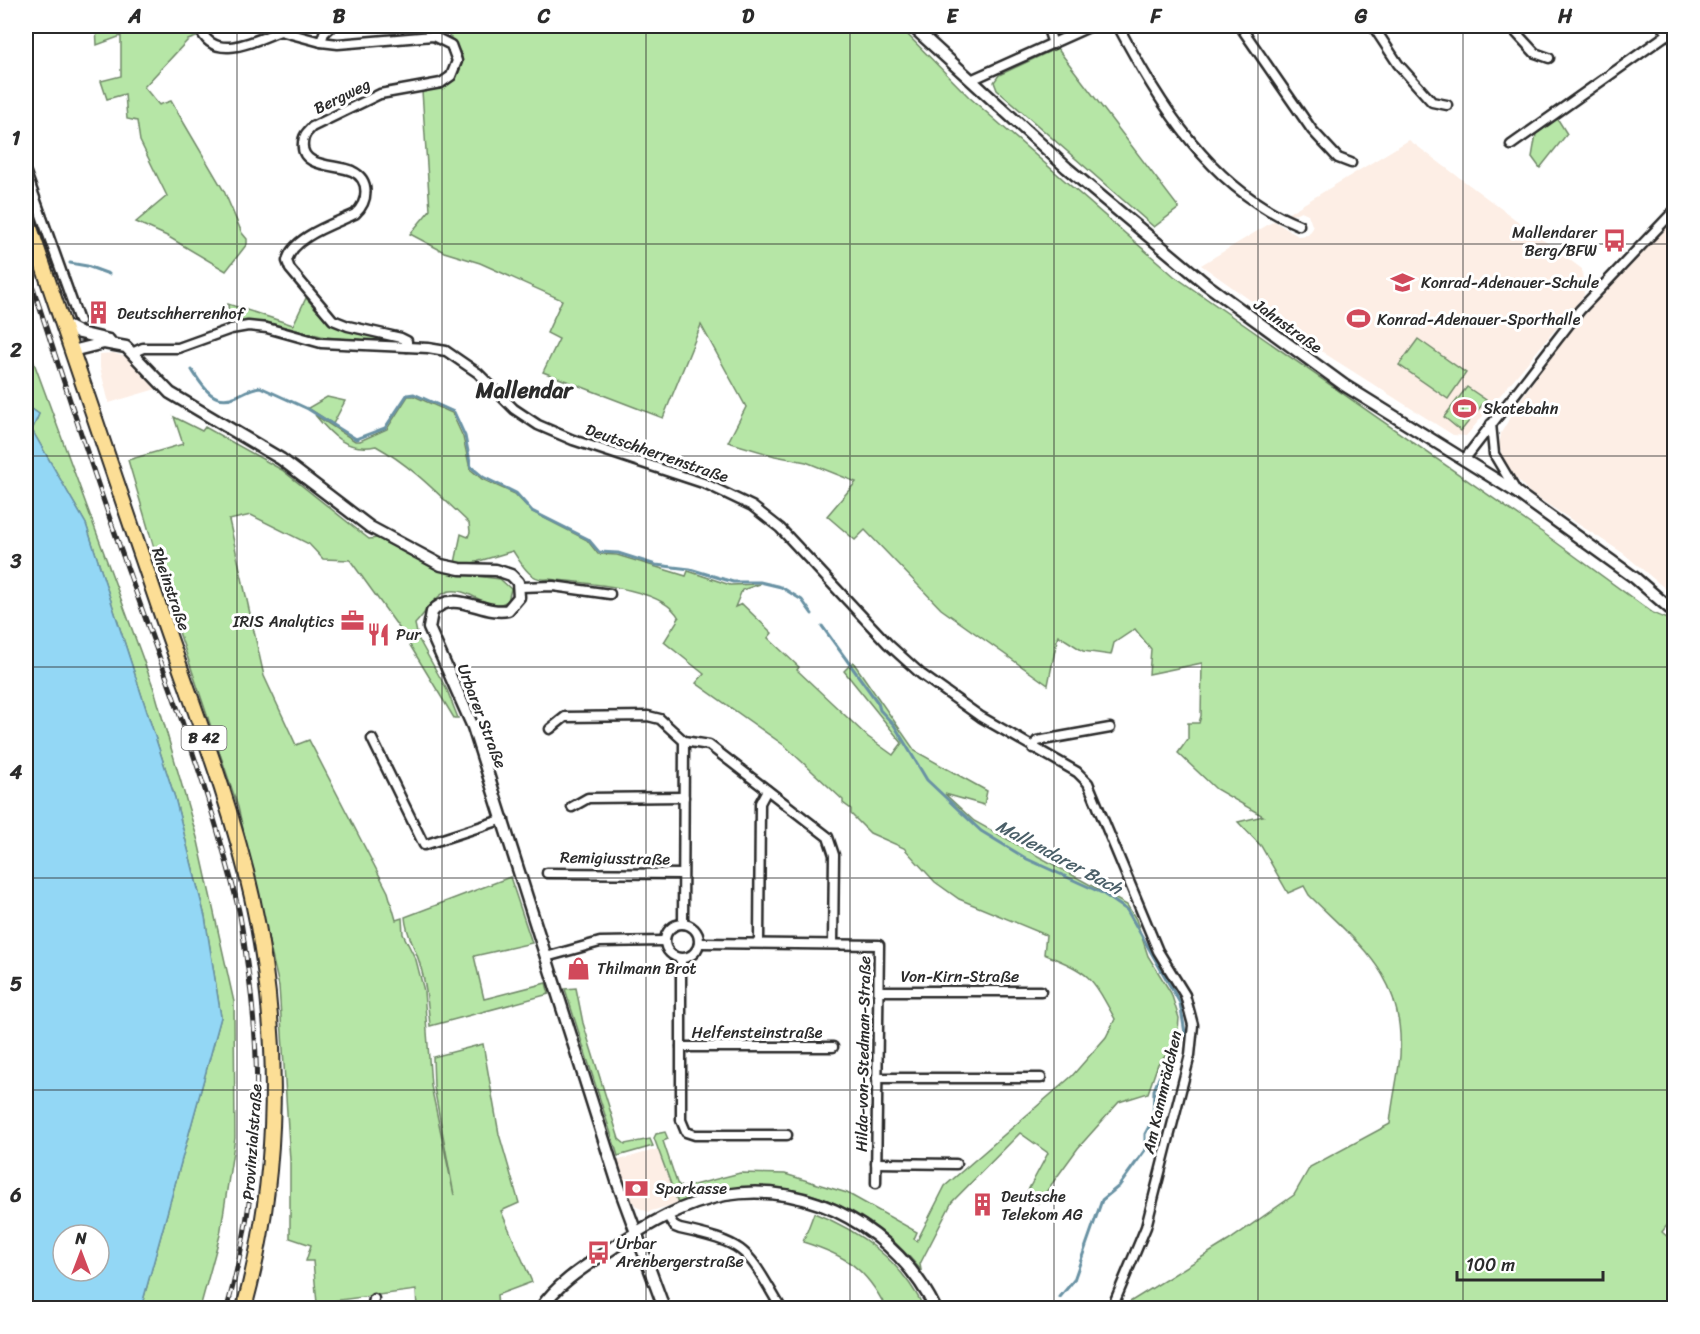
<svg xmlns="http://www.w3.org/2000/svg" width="1700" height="1334" viewBox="0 0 1700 1334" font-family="Sriracha,sans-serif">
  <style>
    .built { fill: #fdeee5 }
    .green { fill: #b6e6a6; stroke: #708868; stroke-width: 1.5 }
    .water { fill: #93d7f5; stroke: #6992a4; stroke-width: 1.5; fill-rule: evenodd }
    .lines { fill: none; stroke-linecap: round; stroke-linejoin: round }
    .stream { stroke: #6992a4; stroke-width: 3 }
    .minor-casing { stroke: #2b2b2b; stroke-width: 13 }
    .tertiary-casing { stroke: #2b2b2b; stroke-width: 15 }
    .primary-casing { stroke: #2b2b2b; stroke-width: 18 }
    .minor { stroke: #fff; stroke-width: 8 }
    .tertiary { stroke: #fff; stroke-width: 10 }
    .primary { stroke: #fcde96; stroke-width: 14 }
    .rail-casing { stroke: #2b2b2b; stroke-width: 5 }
    .rail { stroke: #fff; stroke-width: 3; stroke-dasharray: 9; stroke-linecap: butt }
    .grid { fill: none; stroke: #2b2b2b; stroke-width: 1.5; stroke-opacity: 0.55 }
    .labels { text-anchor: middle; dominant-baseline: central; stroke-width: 6; stroke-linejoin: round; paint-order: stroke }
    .shield { fill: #fff; stroke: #6b6b6b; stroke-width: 1.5 }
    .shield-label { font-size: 15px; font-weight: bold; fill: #2b2b2b }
    .street-label { font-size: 16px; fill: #2b2b2b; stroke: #fff }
    .poi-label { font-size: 16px; fill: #2b2b2b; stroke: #fff; text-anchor: start }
    .water-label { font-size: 18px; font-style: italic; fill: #4a5f68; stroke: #fff }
    .district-label { font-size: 22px; font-weight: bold; fill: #2b2b2b; stroke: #fff }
    .neatline { fill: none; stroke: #2b2b2b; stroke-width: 2 }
    .grid-label { font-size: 20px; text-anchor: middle; font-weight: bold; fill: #2b2b2b }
  </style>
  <rect width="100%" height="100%" fill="#fff"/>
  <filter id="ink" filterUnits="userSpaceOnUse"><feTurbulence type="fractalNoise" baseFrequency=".0167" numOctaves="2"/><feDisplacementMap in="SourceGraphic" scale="12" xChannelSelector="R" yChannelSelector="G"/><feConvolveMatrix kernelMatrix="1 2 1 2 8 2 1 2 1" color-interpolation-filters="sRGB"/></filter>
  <g filter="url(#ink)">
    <!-- built -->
    <g class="built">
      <polygon points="1409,140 1582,269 1584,295 1466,436 1453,435 1327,355 1201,265 1274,221 1298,236 1308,235 1313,228 1308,214 1301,211 1290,216 1287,214"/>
      <polygon points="1674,219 1674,596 1623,553 1530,493 1505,466 1499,445 1501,433 1521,399 1556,349 1604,292"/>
      <polygon points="113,353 129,358 156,389 109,403 100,368 100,354"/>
      <polygon points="658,1149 678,1203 648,1212 637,1207 629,1197 616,1161"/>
    </g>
    <!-- green -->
    <g class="green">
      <polygon points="78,26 194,26 199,36 188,40 144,87 159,105 171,101 224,191 242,233 247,239 247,244 226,271 167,236 136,222 167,196 140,141 137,121 127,119 125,94 107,99 101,81 121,76 121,36 97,45 96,26 80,28"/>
      <path d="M459 26H899L969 97 1174 276 1546 535 1653 613 1674 622V1216L1662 1232 1669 1238 1674 1232V1283L1669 1308H1120L1228 1241 1294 1195 1310 1167 1390 1124C1392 1101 1398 1078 1400 1056 1405 975 1360 946 1309 895L1304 886 1288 893 1261 846 1238 822 1263 816 1216 789 1178 753 1188 739V723H1199L1201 716 1202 663 1149 674 1151 649 1135 629 1114 643 1111 655 1083 651 1058 635 1048 685 941 609 865 530 855 540 827 516 856 482 806 462 775 456 728 442 746 407 701 325 663 418 543 372 559 339 547 333 562 300 480 263 444 252 410 234 430 210 422 91C445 88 463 81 462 55L449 35Z"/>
      <polygon points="1057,48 1179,208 1154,227 997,90 994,82 999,75"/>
      <polygon points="1557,118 1567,134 1540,168 1532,157 1536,134"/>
      <path d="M306 298C338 336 352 332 399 341V343L325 337 265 322 230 324 228 304 293 325Z"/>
      <polygon points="1418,339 1466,373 1448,399 1399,365"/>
      <polygon points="26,341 154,689 198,841 234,1002 235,1138 220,1235 200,1308 141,1308 221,1017 205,917 175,798 86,524 32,430 39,414 26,405"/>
      <polygon points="1467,387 1486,400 1461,431 1444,417"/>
      <path d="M408 396H414L452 413 463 437 470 469 482 479 515 494 532 512 587 540 598 554 617 555 686 576 688 571 730 585 760 584 742 590 735 607 742 604 772 633 768 638 799 667 797 670 868 737 893 755 902 743 844 671 853 662 915 751 987 791 984 805 945 794 974 821 1127 905 1136 919 1148 956 1171 993 1179 1018 1177 1043 1158 1064 1148 1093 1119 1102 1078 1148 1038 1203 1026 1194 1048 1153 1020 1133 952 1202 920 1264 921 1270C858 1194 770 1166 678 1203L654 1138 656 1134 665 1132 668 1139 663 1141 677 1183 682 1188 740 1173 785 1174 847 1193 917 1232 914 1239 917 1241 945 1186 1072 1076 1106 1037 1115 1019C1091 975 1090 973 1044 954L1046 935 959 899 935 882 904 848 870 833 851 814V809L843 803V800L785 746 696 683 704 674 664 642 679 618C663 586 581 583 548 579 531 582 522 565 513 551L466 565 455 563 461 534 468 537 470 532 469 523C439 495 412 466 376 446 347 452 332 436 315 415L355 441H360L387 429Z"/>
      <polygon points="327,397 345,401 333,424 308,408"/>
      <path d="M174 417 202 431 205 427 282 470 369 539 378 538 443 572 500 579 511 589 508 601C487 614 465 582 444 593 431 600 425 614 415 624L418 638 447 690 458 718H454L402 632 350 560 323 559 309 544 251 515 229 520 264 676 296 745 309 740 388 892 396 920 402 918 403 934 416 960 424 991 431 1086 454 1195 434 1087 433 1057 483 1044 499 1134 519 1203 501 1211 532 1282 497 1295 498 1308H417L416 1290 317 1303 313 1261H306L311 1245 290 1238V1160L279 986 238 807 176 623 128 460 183 444Z"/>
      <path d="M510 877 532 943 474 956 484 999 546 983 549 994 430 1026C428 1004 426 983 419 961 414 945 406 934 405 917Z"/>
      <polygon points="576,988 583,1023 619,1139 625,1144 650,1139 653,1146 618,1156 565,989"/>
      <path d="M814 1213C861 1231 902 1262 924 1308H886C866 1268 845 1255 803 1242Z"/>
    </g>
    <!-- water -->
    <path class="water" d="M26 405 39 414 32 430 86 524 175 798 205 917 221 1017 141 1308H26ZM63 1235H99V1271H63Z"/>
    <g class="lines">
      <!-- stream -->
      <g class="stream">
        <polyline points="70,263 87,266 109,274"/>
        <path d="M192 370C203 387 213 406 237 396 245 392 251 388 260 387L308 409 356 439 385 428 407 395 414 394 454 412 465 436 471 467 483 477 516 493 532 511 588 539 599 552 618 553 656 565 690 569 733 582H760L781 587 802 600 812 614"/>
        <polyline points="822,626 878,703 880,710 894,725 927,780 981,831 1027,859 1102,893 1127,910 1180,1003 1185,1033 1163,1068 1154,1090 1153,1119 1145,1134 1145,1150 1119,1186 1102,1200 1074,1280 1060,1297"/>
      </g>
      <defs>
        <g id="minor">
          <path d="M199 26C212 64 254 41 280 31"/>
          <polyline points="1047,26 1053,44"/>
          <path d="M1118 26C1160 104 1211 190 1299 225"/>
          <polyline points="1240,26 1312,130 1338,158 1351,163"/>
          <polyline points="1373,26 1398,64 1432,102 1447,105"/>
          <polyline points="1510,26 1535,53 1549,58"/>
          <polyline points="1662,26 1674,39"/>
          <polyline points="280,31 321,42 324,33 332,26"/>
          <path d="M321 42 338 44 433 36 451 45 457 61 451 76 441 83 380 94 312 127C307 132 303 136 303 143 300 168 336 164 352 171 371 180 368 202 355 214 334 224 292 237 287 261L290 269 333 320 348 326 401 338 407 341V347"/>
          <polyline points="971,80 1091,26"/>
          <polyline points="1511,145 1669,33"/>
          <polyline points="26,173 79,321"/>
          <polyline points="132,353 143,348 178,348 231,329 248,326 267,328 321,343 428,348 446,351 478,373 514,409 538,425 573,440 706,484 752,506 780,528 888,644 921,674 981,717 1077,772 1088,783 1158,951 1185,995 1193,1025 1190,1055 1146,1227 1112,1308"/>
          <polyline points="1491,424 1494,454 1516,491"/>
          <polyline points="1464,460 1580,310 1674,211"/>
          <polyline points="520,587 553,586 610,594"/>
          <polyline points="550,729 565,717 648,716 660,719 684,741 683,924"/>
          <polyline points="372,739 424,845 504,819"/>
          <polyline points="684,741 709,745 828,837 834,855 833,944"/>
          <polyline points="1033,748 1037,741 1110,728"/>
          <polyline points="572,807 588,798 684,797"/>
          <polyline points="547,873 682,874"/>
          <circle cx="682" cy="941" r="17"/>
          <polyline points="700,943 879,945 876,1183"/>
          <polyline points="759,943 760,803 767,790"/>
          <polyline points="546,957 600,942 664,941"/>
          <polyline points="681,959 681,1120 686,1132 695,1135 787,1135"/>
          <polyline points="879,991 1041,991"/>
          <polyline points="681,1047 833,1047"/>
          <polyline points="877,1078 1041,1078"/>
          <polyline points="876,1163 956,1164"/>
          <path d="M667 1215 675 1227 680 1229C749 1244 746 1249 781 1308"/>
          <polyline points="372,1308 374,1299"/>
        </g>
        <g id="tertiary">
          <polyline points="912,26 1067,168 1206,284 1344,385 1516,492 1635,578 1674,612"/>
          <polyline points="63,324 80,333 109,340"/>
          <path d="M72 351 104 343 126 347 170 393 281 459 370 527 441 565 460 569 496 570 511 575 518 582 519 597 508 610C483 616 453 587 432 612L429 628 473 727 617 1181 664 1308"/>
          <path d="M541 1308C558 1282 589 1264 614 1247 648 1224 684 1203 725 1195 811 1180 898 1232 935 1308"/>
        </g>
        <path id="primary" d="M26 216C71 347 116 478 160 610 192 704 230 799 252 897 282 1031 280 1176 244 1308"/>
      </defs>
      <!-- minor casing -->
      <use href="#minor" class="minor-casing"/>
      <!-- tertiary casing -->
      <use href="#tertiary" class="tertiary-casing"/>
      <!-- primary casing -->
      <use href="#primary" class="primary-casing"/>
      <!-- minor -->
      <use href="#minor" class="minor"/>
      <!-- tertiary -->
      <use href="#tertiary" class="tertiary"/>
      <!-- primary -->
      <use href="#primary" class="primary"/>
      <defs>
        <path id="rail" d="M26 266C56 357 85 449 117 539 160 662 209 784 239 911 243 930 245 950 248 970 264 1083 258 1198 227 1308"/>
      </defs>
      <!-- rail casing -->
      <use href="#rail" class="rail-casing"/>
      <!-- rail -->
      <use href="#rail" class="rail"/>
    </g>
  </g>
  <!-- grid -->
  <path class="grid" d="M237 26V1308M442 26V1308M646 26V1308M850 26V1308M1054 26V1308M1258 26V1308M1463 26V1308M26 244H1674M26 456H1674M26 667H1674M26 878H1674M26 1090H1674"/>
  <!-- icons -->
  <defs>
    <symbol id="bus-bare" viewBox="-9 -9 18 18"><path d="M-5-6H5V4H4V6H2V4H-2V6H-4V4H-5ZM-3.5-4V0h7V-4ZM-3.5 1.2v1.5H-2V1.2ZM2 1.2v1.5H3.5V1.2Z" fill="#d1495b" stroke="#fff" stroke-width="2.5" paint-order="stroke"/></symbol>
    <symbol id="school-bare" viewBox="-9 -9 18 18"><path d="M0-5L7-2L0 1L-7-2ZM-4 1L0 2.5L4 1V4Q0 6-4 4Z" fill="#d1495b" stroke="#fff" stroke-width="2.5" paint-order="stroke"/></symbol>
    <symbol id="building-bare" viewBox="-9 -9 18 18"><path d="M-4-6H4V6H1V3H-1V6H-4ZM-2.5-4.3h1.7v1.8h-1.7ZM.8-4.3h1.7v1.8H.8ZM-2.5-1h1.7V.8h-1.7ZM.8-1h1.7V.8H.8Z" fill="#d1495b" stroke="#fff" stroke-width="2.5" paint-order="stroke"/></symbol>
    <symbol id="stadium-bare" viewBox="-9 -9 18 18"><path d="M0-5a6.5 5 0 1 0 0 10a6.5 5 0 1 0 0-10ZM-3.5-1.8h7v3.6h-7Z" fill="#d1495b" stroke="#fff" stroke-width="2.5" paint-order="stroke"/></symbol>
    <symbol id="office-bare" viewBox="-9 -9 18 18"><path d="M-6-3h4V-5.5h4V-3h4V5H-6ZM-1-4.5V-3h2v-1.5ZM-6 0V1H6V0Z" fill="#d1495b" stroke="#fff" stroke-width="2.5" paint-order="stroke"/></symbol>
    <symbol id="restaurant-bare" viewBox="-9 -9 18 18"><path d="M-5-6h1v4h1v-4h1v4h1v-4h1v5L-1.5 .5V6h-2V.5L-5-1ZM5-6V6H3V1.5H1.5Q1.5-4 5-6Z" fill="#d1495b" stroke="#fff" stroke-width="2.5" paint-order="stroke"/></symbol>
    <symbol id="shop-bare" viewBox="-9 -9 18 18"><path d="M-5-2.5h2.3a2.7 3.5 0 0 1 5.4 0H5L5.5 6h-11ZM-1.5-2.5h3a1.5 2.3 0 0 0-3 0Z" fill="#d1495b" stroke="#fff" stroke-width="2.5" paint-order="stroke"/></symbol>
    <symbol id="bank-bare" viewBox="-9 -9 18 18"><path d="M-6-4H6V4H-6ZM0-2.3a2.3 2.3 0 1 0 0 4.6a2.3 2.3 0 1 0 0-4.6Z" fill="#d1495b" stroke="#fff" stroke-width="2.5" paint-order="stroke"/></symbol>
  </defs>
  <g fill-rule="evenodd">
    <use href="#bus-bare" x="1598" y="224" width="33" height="33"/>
    <use href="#school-bare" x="1386" y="266" width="33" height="33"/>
    <use href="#building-bare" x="82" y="296" width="33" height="33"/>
    <use href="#stadium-bare" x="1342" y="302" width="33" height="33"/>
    <use href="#stadium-bare" x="1448" y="392" width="33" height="33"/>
    <use href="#office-bare" x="336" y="604" width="33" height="33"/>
    <use href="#restaurant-bare" x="362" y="618" width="33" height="33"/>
    <use href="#shop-bare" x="562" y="952" width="33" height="33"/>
    <use href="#bank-bare" x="620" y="1172" width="33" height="33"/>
    <use href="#building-bare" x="966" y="1188" width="33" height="33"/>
    <use href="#bus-bare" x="582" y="1236" width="33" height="33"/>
  </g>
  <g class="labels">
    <!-- shield labels -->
    <rect class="shield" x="181.5" y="726" width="45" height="24" rx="4.5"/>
    <g class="shield-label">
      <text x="204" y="738">B 42</text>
    </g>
    <!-- street labels -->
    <g class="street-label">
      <text transform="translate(342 96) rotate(-26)">Bergweg</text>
      <text transform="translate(1288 326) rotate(36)">Jahnstraße</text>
      <text transform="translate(657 453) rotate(19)">Deutschherrenstraße</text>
      <text transform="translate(171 589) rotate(71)">Rheinstraße</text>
      <text transform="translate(482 716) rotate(69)">Urbarer Straße</text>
      <text transform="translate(615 858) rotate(1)">Remigiusstraße</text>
      <text x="960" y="976">Von-Kirn-Straße</text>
      <text x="757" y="1032">Helfensteinstraße</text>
      <text transform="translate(863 1054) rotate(-89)">Hilda-von-Stedman-Straße</text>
      <text transform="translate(1162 1092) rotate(-77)">Am Kammrädchen</text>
      <text transform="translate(252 1142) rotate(-86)">Provinzialstraße</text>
    </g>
    <!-- poi labels -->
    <g class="poi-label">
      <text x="1597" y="232" text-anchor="end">Mallendarer<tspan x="1597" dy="18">Berg/BFW</tspan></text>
      <text x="1421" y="282">Konrad-Adenauer-Schule</text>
      <text x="117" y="313">Deutschherrenhof</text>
      <text x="1377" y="319">Konrad-Adenauer-Sporthalle</text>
      <text x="1483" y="408">Skatebahn</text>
      <text x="334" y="621" text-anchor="end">IRIS Analytics</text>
      <text x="396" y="634">Pur</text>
      <text x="597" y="968">Thilmann Brot</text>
      <text x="655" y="1188">Sparkasse</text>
      <text x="1001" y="1196">Deutsche<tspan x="1001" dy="18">Telekom AG</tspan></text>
      <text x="616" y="1243">Urbar<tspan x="616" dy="18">Arenbergerstraße</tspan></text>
    </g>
    <!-- water labels -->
    <g class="water-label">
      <text transform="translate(1059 857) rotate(28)">Mallendarer Bach</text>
    </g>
    <!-- district labels -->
    <g class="district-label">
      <text x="524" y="390">Mallendar</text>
    </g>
  </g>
  <!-- margin -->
  <rect width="1700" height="1334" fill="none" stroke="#fff" stroke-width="66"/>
  <!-- north arrow -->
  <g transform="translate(81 1253)"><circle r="28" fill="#ffffff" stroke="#aaaaaa" stroke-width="1.5"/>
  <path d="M0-4.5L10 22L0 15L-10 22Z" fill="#d1495b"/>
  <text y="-9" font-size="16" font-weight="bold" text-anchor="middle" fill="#2b2b2b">N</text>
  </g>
  <!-- scale -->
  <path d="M1457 1271v9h146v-9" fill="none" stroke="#2b2b2b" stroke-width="3"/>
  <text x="1466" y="1271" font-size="18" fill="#2b2b2b" stroke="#ffffff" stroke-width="4.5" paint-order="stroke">100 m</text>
  <rect x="33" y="33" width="1634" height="1268" class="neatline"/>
  <g class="grid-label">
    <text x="135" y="23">A</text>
    <text x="339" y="23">B</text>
    <text x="544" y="23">C</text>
    <text x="748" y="23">D</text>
    <text x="952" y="23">E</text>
    <text x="1156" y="23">F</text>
    <text x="1361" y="23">G</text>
    <text x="1565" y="23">H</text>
    <text x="16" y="145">1</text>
    <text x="16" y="357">2</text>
    <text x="16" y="568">3</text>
    <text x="16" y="779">4</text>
    <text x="16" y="991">5</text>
    <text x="16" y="1202">6</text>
  </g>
</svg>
